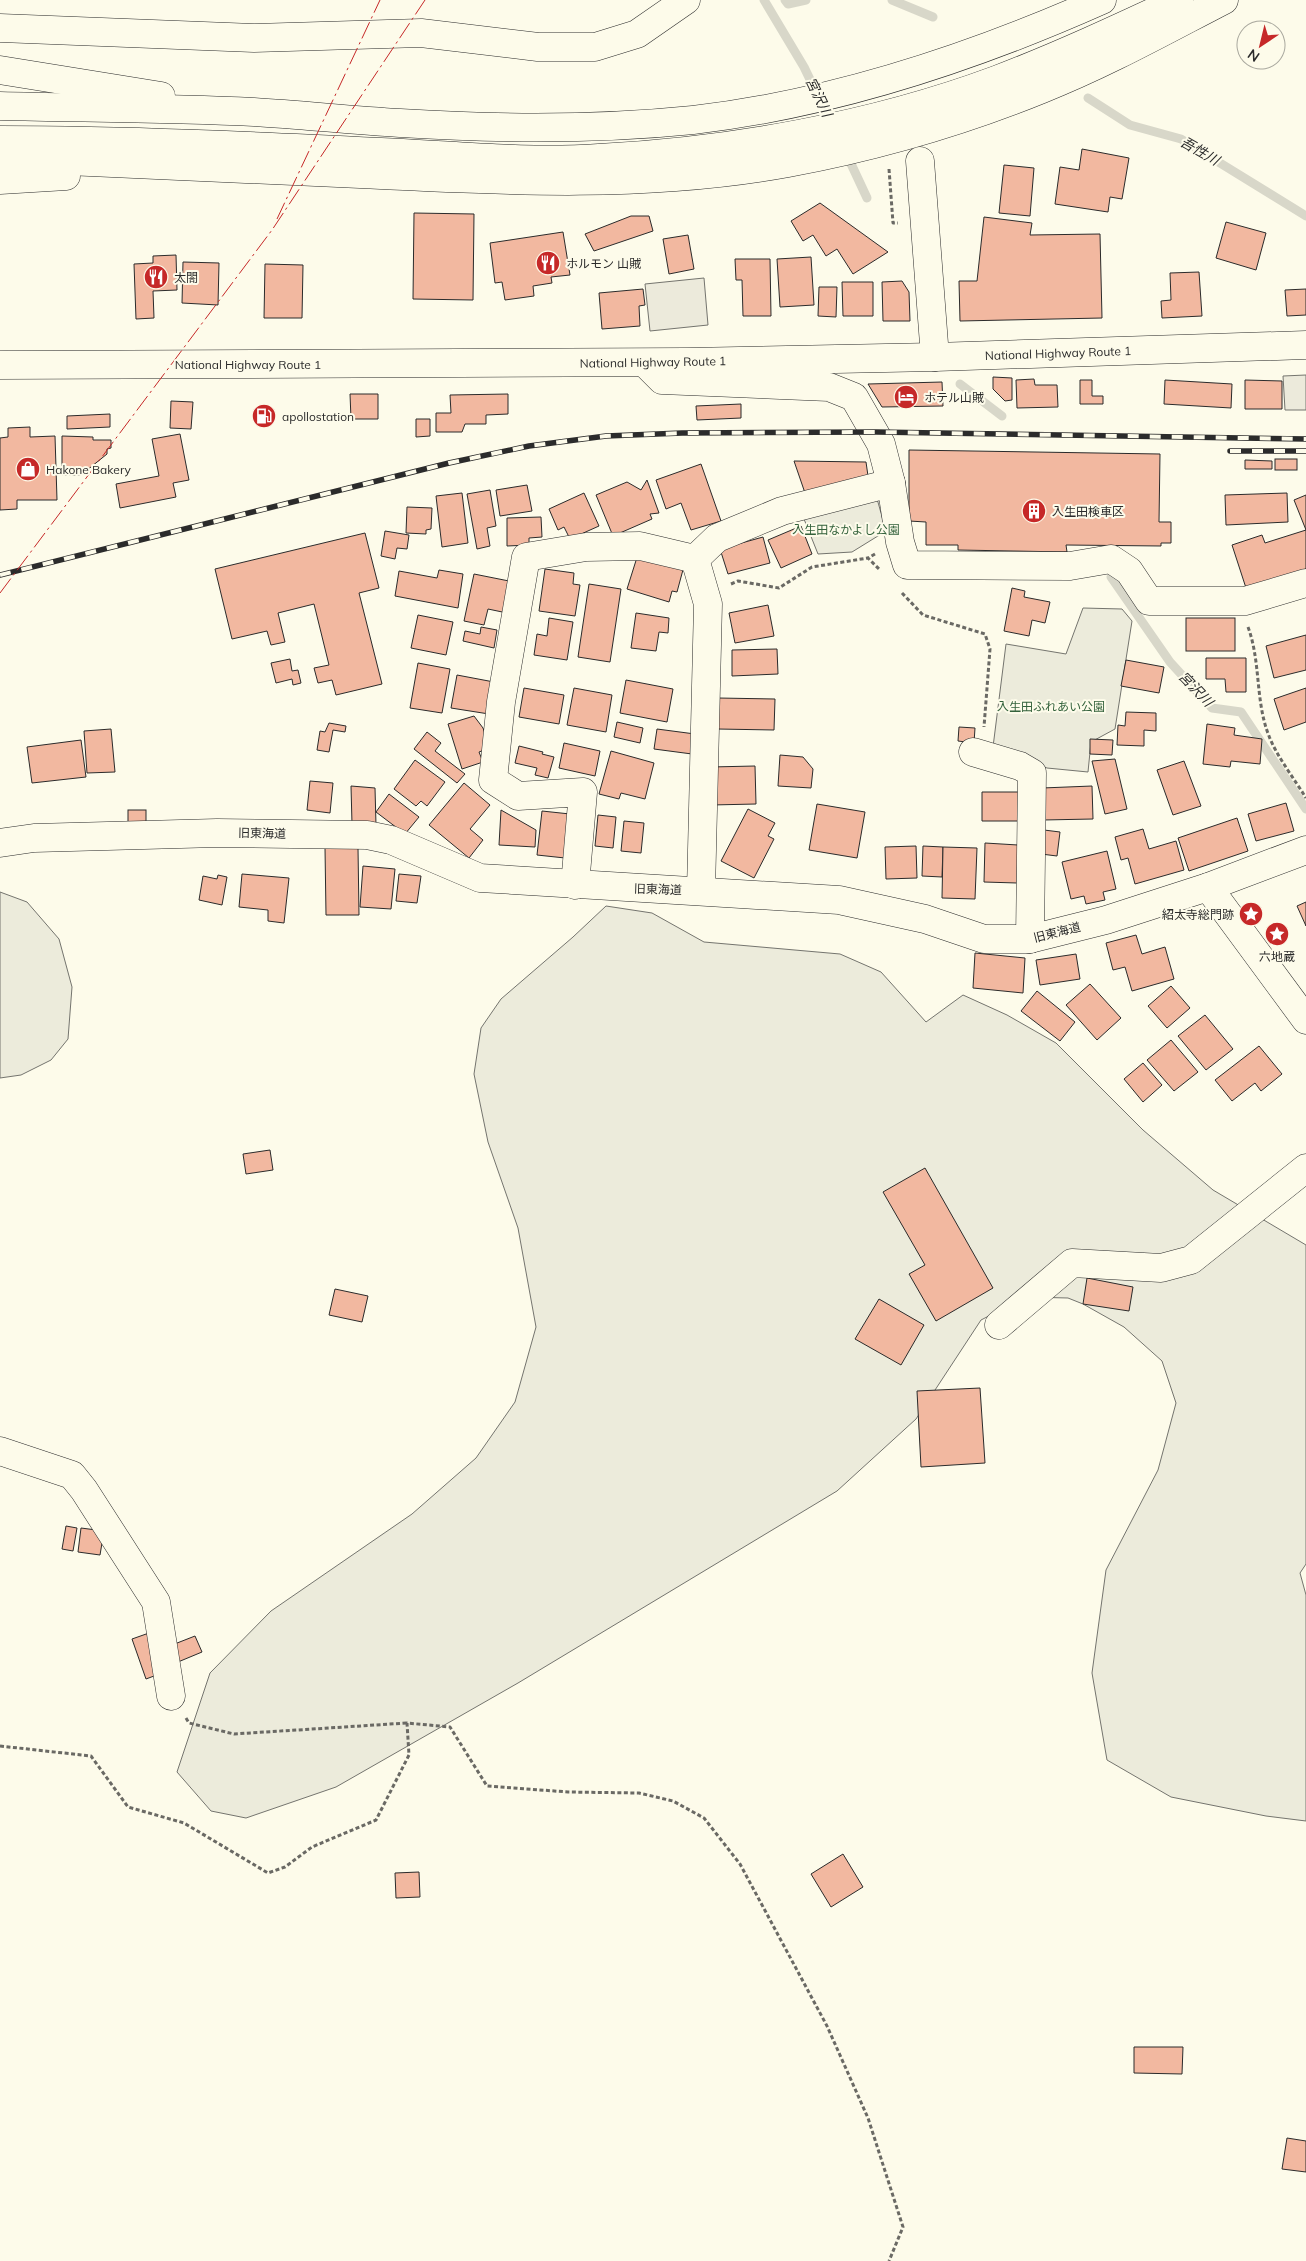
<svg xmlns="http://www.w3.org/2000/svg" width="1306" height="2261" font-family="Mulish,'Noto Sans JP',sans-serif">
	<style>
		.green { fill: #ecebdb; stroke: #74746e }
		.parking { fill: #eceadb; stroke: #74746e }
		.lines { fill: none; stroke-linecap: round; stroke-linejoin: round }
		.stream { stroke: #d8d7c9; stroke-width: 9 }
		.building { fill: #f2b8a0; stroke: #2b2b2b }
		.minor-casing { stroke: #2b2b2b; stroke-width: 29 }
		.highway-casing { stroke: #2b2b2b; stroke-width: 29 }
		.path { stroke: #6a6964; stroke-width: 3; stroke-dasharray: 4 2.5; stroke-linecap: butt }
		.minor { stroke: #fdfbea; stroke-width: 28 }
		.highway { stroke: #fdfbea; stroke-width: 28 }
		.rail-casing { stroke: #2b2b2b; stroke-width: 5.5 }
		.rail { stroke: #fdfbea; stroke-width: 4; stroke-dasharray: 11; stroke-linecap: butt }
		.power { stroke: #c62828; stroke-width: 1; stroke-dasharray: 18 4 2.5 4; stroke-linecap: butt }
		.labels { text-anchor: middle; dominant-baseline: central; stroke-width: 4; stroke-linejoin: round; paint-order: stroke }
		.poi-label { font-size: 12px; fill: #2b2b2b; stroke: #fdfbea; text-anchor: start }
		.street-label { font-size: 12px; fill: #2b2b2b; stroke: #fdfbea }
		.park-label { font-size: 12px; fill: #34623c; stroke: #fdfbea }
		.water-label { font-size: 14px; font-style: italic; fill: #2b2b2b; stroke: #fdfbea }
	</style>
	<rect width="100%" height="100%" fill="#fdfbea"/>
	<g class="green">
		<path d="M876,495L886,531L852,552L818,554L804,519Z"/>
		<path d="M1083,608L1122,609L1132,621L1115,729L1091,742L1088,772L1047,768L993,747L1006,644L1066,654Z"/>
		<path d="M0,892L27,902L59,939L72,987L68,1039L51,1060L21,1075L0,1078Z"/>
		<path d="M606,906L652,913L704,942L840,954L881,972L926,1022L963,995L1007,1015L1056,1043L1143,1130L1213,1190L1306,1245V1564L1300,1573L1306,1595V1821L1266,1816L1171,1797L1107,1760L1092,1673L1106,1570L1158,1470L1176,1403L1162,1361L1124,1327L1083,1304L1068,1298L1026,1297L981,1320L916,1419L837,1491L518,1683L336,1787L246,1818L211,1811L177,1772L210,1673L271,1611L412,1514L476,1458L515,1402L536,1327L518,1228L488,1142L474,1074L481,1028L501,999L573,937Z"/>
	</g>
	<g class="parking">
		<path d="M704,278L708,325L650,331L645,284Z"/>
		<path d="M1306,375V410H1285L1283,376Z"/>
	</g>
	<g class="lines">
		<g class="stream">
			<path d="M764,0L804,67L831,123"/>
			<path d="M785,0L788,4L806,0"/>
			<path d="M892,0L933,17"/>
			<path d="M1088,98L1130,125L1181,139L1306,216"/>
			<path d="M846,153L867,198"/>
			<path d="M960,384L1002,416"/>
			<path d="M1111,577L1170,662L1212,708L1241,712L1306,809"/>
		</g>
	</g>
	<g class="building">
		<path d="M1082,149L1129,158L1122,199L1110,197L1108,212L1055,204L1060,167L1079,170Z"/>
		<path d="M1004,165L1034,168L1030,216L999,213Z"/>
		<path d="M820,203L888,252L853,274L837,249L826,256L813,235L803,241L791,221Z"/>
		<path d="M414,213L474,214L473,300L413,299Z"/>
		<path d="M631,216H649L653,231L594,251L585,234Z"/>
		<path d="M984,217L1032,223L1030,235L1100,234L1102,318L960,321L959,281H977Z"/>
		<path d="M1226,222L1266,233L1256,270L1216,258Z"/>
		<path d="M563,232L570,275L551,277L552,283L533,286L534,296L505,300L502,282L495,283L490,243Z"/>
		<path d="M688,235L694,269L669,274L663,239Z"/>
		<path d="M176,255L177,290L153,291L154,318L136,319L134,264L153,263V256Z"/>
		<path d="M811,257L814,305L780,307L777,259Z"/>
		<path d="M735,259H770L771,316H743L742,280H736Z"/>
		<path d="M183,262L219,263L218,305L182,303Z"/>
		<path d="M265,264L303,265L302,318H264Z"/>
		<path d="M1199,272L1202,316L1162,318L1161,301L1171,300L1170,273Z"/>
		<path d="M902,281L909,292L910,321H883L882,282Z"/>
		<path d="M842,282H873V316H843Z"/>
		<path d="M819,287H837L836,317L818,316Z"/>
		<path d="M643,289L645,305L639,306L640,326L602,329L599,293Z"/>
		<path d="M1306,289V315L1287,316L1285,290Z"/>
		<path d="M993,377L1012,378V400L1005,401L993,389Z"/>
		<path d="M1034,379L1035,385H1057L1058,407L1017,408L1016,380Z"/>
		<path d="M1080,380H1092V396H1103V404H1080Z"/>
		<path d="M1165,380L1232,384L1231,408L1164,404Z"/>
		<path d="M1245,380L1282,381V409H1245Z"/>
		<path d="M942,382L943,406L882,407L868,384Z"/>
		<path d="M350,394H378V419H351Z"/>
		<path d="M508,394V414L486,415V424H465L462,432H436V413H451L450,395Z"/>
		<path d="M171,401L193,402L191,429L170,428Z"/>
		<path d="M741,404V418L697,420L696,406Z"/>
		<path d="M110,414V427L67,429V416Z"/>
		<path d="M416,419H430V436L416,437Z"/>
		<path d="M30,427V437L55,436L57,500H17V509L0,510V438L8,437V428Z"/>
		<path d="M180,434L189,480L173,483L176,497L120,508L116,484L159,476L152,439Z"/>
		<path d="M62,436L93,437V440H111V448L107,449V454L81,475H62Z"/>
		<path d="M909,450L1160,454L1159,522H1171V543H1161V546L1066,545L1067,552L958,550V545H926V522L909,521Z"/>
		<rect x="1275" y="459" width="22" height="11"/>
		<path d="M1245,460L1272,461V469H1245Z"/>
		<path d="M794,461L866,462L868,476L805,493Z"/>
		<path d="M701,464L721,521L691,530L681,503L666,509L656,480Z"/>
		<path d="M647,480L659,513L650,514L652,519L613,536L596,495L627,482L641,490Z"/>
		<path d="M527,485L532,511L500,516L496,490Z"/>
		<path d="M490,490L496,526L487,528L490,546L477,549L467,494Z"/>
		<path d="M462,493L468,543L442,547L436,496Z"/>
		<path d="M584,493L599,526L570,539L564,527L558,530L549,509Z"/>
		<path d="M1287,493L1288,522L1226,525L1225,495Z"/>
		<path d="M1306,495V569L1246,588L1232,545L1262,535L1265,543L1306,530L1294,500Z"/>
		<path d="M407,507L432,508L431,529L426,530V534L406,533Z"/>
		<path d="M541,517L542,537L529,538V545L507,546V518Z"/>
		<path d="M801,526L812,554L781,568L768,540Z"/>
		<path d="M385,531L409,535L407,549L397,548L395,559L381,556Z"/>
		<path d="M365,533L379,588L359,593L382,684L336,695L332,680L318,683L314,668L329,665L314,604L278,613L285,642L271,645L267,631L232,639L215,569Z"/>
		<path d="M763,537L770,563L728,574L720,549Z"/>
		<path d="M639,551L684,566L677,592L672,591L669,602L627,589Z"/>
		<path d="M545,569L574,573L573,584L580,585L575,616L539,611Z"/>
		<path d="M439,570L463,574L458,608L395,596L399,571L437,578Z"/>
		<path d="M474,574L514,582L507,613L488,609L484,625L464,621Z"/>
		<path d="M589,584L621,589L610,662L578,657Z"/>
		<path d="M1012,588L1025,591L1024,597L1050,602L1045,623L1032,620L1029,636L1004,631Z"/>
		<path d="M768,605L774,636L735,643L729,613Z"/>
		<path d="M636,613L669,618L668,633L659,632L656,651L631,648Z"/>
		<path d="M418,615L453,622L446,655L411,648Z"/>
		<path d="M549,618L573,622L567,660L534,655L537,634L547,636Z"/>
		<rect x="1186" y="618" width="49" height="33"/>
		<path d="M481,627L497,630L494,648L463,641L465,631L480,634Z"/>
		<path d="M1306,635V670L1274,678L1266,646Z"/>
		<path d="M777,649L778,674L732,676V650Z"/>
		<path d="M1206,658H1246V692H1226L1225,679H1206Z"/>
		<path d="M290,659L292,671L298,670L301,683L293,685L292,679L276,683L271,663Z"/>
		<path d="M1126,660L1164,667L1159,693L1121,686Z"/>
		<path d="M418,663L450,669L442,713L410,708Z"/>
		<path d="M457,675L494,682L489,714L451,708Z"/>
		<path d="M626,680L673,689L667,722L620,713Z"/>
		<path d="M524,688L564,695L559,724L519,717Z"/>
		<path d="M574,688L612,695L606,732L567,725Z"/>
		<path d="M1306,688V722L1284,730L1274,699Z"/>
		<path d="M718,698L775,699L774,730L717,729Z"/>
		<path d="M1126,712L1156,713V731L1144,730V746L1117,745L1118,725L1125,726Z"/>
		<path d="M474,716L483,728L490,748L479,752L483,762L462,769L448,724Z"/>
		<path d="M617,722L643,728L640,743L614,737Z"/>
		<path d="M329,723L346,726L345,732L333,730L329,752L317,750L320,731L325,732Z"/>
		<path d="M1207,724L1235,728L1234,735L1262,739L1260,764L1231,761L1230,767L1203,764Z"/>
		<path d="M959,727L975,728L974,743L958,741Z"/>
		<path d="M111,729L115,772L87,773L84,731Z"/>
		<path d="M657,729L695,734L692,754L654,749Z"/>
		<path d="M427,732L441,743L435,751L465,774L457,783L414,749Z"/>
		<path d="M1090,739L1113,740L1112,755L1090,754Z"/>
		<path d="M81,740L86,777L32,783L27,747Z"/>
		<path d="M564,743L600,751L595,776L559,768Z"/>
		<path d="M519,746L543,752L542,754L554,757L548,778L535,775L537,768L515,763Z"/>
		<path d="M611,751L654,763L645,799L621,793L619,799L599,794Z"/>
		<path d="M780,755L803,757L813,769L811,788L778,786Z"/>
		<path d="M1115,759L1127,809L1105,814L1092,761Z"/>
		<path d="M415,760L445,782L427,806L421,801L416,806L394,789Z"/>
		<path d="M1184,761L1201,806L1173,815L1157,770Z"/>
		<path d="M755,766L756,804L711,805L710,767Z"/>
		<path d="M310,781L333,783L330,813L307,810Z"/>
		<path d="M464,783L490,805L470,829L483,840L469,858L429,825Z"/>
		<path d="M351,786L375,788L376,825L352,824Z"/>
		<path d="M1092,786L1093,819L1043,820L1042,788Z"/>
		<path d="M982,792H1020L1021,821H982Z"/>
		<path d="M389,794L419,817L405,834L376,812Z"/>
		<path d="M1286,803L1294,831L1256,841L1248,814Z"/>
		<path d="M817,804L865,812L857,858L809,850Z"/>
		<path d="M748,809L775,823L768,836L774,839L754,878L721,861Z"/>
		<rect x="128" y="810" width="18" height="13"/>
		<path d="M501,810L536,830L535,847L499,845Z"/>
		<path d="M542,811L570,814L565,858L537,855Z"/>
		<path d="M598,815L616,817L613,848L595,846Z"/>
		<path d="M1237,818L1248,851L1189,871L1178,838Z"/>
		<path d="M624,821L644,823L641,853L621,851Z"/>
		<path d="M1143,829L1149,849L1176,841L1184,870L1135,884L1128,858L1121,860L1115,837Z"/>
		<path d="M1044,830L1060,832L1057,856L1041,854Z"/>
		<path d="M985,843L1018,845L1017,883L984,882Z"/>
		<path d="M916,846L917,878L886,879L885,847Z"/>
		<path d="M923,846L943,847L942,877L922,876Z"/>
		<path d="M943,847L977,848L975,899L942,898Z"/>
		<path d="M325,848H358L359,915H326Z"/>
		<path d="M1107,851L1116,889L1103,892L1105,900L1086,904L1084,896L1071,899L1062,862Z"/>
		<path d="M363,866L395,869L391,909L360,907Z"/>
		<path d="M242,874L289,878L284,923L268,921V910L239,907Z"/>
		<path d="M399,874L421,876L417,903L396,901Z"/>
		<path d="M218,875L227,877L222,905L199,900L203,876L217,879Z"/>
		<path d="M1306,902V926L1297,906Z"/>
		<path d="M1136,935L1142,954L1165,947L1174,979L1132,991L1125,967L1113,970L1106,943Z"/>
		<path d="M975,953L1025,958L1023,993L973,988Z"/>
		<path d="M1076,954L1080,979L1040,985L1036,960Z"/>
		<path d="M1090,984L1121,1018L1097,1040L1066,1005Z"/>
		<path d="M1171,986L1190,1008L1167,1028L1148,1006Z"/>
		<path d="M1037,991L1075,1022L1060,1041L1021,1011Z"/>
		<path d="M1205,1015L1233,1049L1206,1070L1178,1036Z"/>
		<path d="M1171,1040L1198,1072L1174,1091L1147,1060Z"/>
		<path d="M1259,1046L1282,1074L1261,1091L1255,1083L1232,1101L1215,1080Z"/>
		<path d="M1143,1063L1162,1085L1143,1102L1124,1079Z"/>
		<path d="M270,1150L273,1170L246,1174L243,1154Z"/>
		<path d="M925,1168L993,1288L936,1321L909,1274L925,1265L883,1192Z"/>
		<path d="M1087,1278L1133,1287L1129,1311L1083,1304Z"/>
		<path d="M335,1289L368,1296L362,1322L329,1315Z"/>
		<path d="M879,1299L924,1325L901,1365L855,1339Z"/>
		<path d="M980,1388L985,1463L921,1467L917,1391Z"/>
		<path d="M66,1526L77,1528L73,1551L62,1549Z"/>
		<path d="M81,1528L104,1531L100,1555L78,1552Z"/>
		<path d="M149,1633L162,1673L146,1679L132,1639Z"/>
		<path d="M195,1636L202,1652L178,1662L172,1645Z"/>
		<path d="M843,1854L863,1887L831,1907L811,1874Z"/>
		<path d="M419,1872L420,1897L396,1898L395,1873Z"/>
		<path d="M1134,2047H1183L1182,2074L1134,2073Z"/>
		<path d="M1287,2138L1306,2141V2172L1282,2169Z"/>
	</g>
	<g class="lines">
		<g class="minor-casing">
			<g id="minor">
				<path d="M0,28L254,38L421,33L538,47H595L637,34L686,0"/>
				<path d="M920,161L935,357"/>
				<path d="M645,363L662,380L829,387L854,397L881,444L891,483L900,542L907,565L1070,566L1111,559L1129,571L1149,601H1245L1306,583"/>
				<path d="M973,752L1020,766L1032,773L1030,939"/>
				<path d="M0,843L34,838L217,833L367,835L391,840L480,878L839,900L925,919L984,939H1030L1106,920L1208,887L1306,850"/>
				<path d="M575,885L583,792L518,796L493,780L501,702L526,557L586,547L640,546L695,559"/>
				<path d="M1208,887L1306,1020"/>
				<path d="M701,891L708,604L695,559L717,538L782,511L891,483"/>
				<path d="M999,1325L1072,1263L1161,1268L1191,1260L1306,1168"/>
				<path d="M0,1451L72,1475L84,1490L156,1602L171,1696"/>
			</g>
		</g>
		<g class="highway-casing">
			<g id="highway">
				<path d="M0,70L161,96"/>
				<path d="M0,106C84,108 169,108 254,112C302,115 351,120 400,123C497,129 595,130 693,120C832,104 974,57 1102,0"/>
				<path d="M0,140C127,140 254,146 381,152C454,155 526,163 599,158C731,151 872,126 996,80C1059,56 1119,28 1179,0"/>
				<path d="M0,158C120,163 240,168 360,174C502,181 646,189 788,163C874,147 961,122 1042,89C1105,64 1164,31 1224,0"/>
				<path d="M0,180L66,176"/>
				<path d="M0,365L688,362L935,357L1306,345"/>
			</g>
		</g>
		<g class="path">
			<path d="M889,169L893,223H898"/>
			<path d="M875,554L868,558L879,569"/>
			<path d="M731,584L738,581L779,588L812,567L868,558"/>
			<path d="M902,593L923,615L985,634L990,649L984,727"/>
			<path d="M1248,627C1261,662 1255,701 1269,736C1276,755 1295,780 1306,798"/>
			<path d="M186,1718L189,1723L234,1734L407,1723"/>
			<path d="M0,1746L91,1756L128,1807L184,1823L268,1873L285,1867L312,1847L376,1820L409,1755L407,1723L450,1727L487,1786L568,1792L639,1793L673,1801L704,1818L740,1864L827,2026L868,2118L903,2227L889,2261"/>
		</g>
		<use href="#minor" class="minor"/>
		<use href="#highway" class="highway"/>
		<g class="rail-casing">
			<g id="rail">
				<path d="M1230,451H1306"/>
				<path d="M0,575L449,463L529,446L606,436L682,433L876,432L1306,439"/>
			</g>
		</g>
		<use href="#rail" class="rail"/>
		<g class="power">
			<path d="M277,219L380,0"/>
			<path d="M0,593L272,230L425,0"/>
		</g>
	</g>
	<defs>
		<g id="restaurant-disc" transform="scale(1.25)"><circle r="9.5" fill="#c62828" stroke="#fdfbea"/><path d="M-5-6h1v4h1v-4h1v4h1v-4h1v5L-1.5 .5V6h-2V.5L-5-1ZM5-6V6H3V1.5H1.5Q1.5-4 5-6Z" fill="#fff"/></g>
		<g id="hotel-disc" transform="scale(1.25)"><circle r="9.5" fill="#c62828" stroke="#fdfbea"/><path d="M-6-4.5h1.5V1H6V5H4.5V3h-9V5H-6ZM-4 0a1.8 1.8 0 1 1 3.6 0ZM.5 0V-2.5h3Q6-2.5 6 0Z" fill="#fff"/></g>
		<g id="fuel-disc" transform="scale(1.25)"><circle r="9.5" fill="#c62828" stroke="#fdfbea"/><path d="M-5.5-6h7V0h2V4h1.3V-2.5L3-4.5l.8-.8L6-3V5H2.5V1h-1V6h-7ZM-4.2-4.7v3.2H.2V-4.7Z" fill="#fff"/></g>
		<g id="shop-disc" transform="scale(1.25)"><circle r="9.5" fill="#c62828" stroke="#fdfbea"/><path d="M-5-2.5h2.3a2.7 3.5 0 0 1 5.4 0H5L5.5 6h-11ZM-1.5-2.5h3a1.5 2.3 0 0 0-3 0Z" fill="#fff"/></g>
		<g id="building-disc" transform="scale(1.25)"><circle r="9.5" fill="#c62828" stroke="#fdfbea"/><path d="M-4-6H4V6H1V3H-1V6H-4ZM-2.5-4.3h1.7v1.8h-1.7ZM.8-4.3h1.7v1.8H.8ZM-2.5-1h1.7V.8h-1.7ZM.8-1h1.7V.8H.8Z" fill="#fff"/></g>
		<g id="sight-disc" transform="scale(1.25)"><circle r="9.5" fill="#c62828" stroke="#fdfbea"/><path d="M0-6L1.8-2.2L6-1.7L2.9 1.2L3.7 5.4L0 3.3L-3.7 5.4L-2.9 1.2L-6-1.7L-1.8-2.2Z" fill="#fff"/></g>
	</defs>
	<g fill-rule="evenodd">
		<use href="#restaurant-disc" x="548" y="263"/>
		<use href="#restaurant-disc" x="156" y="277"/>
		<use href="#hotel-disc" x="906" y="397"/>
		<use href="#fuel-disc" x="264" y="416"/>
		<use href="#shop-disc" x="28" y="469"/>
		<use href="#building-disc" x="1034" y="511"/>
		<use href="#sight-disc" x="1251" y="914"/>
		<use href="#sight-disc" x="1277" y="934"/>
	</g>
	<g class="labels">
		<g class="poi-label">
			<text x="566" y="263">ホルモン 山賊</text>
			<text x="174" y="277">太閤</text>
			<text x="924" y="397">ホテル山賊</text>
			<text x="282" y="416">apollostation</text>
			<text x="46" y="469">Hakone Bakery</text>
			<text x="1052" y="511">入生田検車区</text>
			<text x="1234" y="914" text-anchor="end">紹太寺総門跡</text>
			<text x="1277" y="956" text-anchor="middle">六地蔵</text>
		</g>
		<g class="street-label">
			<text transform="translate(1058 353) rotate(-2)">National Highway Route 1</text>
			<text transform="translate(653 362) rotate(-1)">National Highway Route 1</text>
			<text x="248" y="364">National Highway Route 1</text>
			<text transform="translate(262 833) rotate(1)">旧東海道</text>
			<text transform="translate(658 889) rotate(2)">旧東海道</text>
			<text transform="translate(1057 932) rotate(-14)">旧東海道</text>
		</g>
		<g class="park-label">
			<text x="846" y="529">入生田なかよし公園</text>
			<text x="1051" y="706">入生田ふれあい公園</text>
		</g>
		<g class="water-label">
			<text transform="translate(819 97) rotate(64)">宮沢川</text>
			<text transform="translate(1200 151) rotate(30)">吾性川</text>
			<text transform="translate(1196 689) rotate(46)">宮沢川</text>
		</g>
	</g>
	<g transform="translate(1261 45) rotate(215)"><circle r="24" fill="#fdfbea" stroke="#a9a89e"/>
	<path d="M0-4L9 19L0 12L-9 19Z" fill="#c62828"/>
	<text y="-8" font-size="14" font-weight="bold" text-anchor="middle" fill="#2b2b2b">N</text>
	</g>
</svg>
